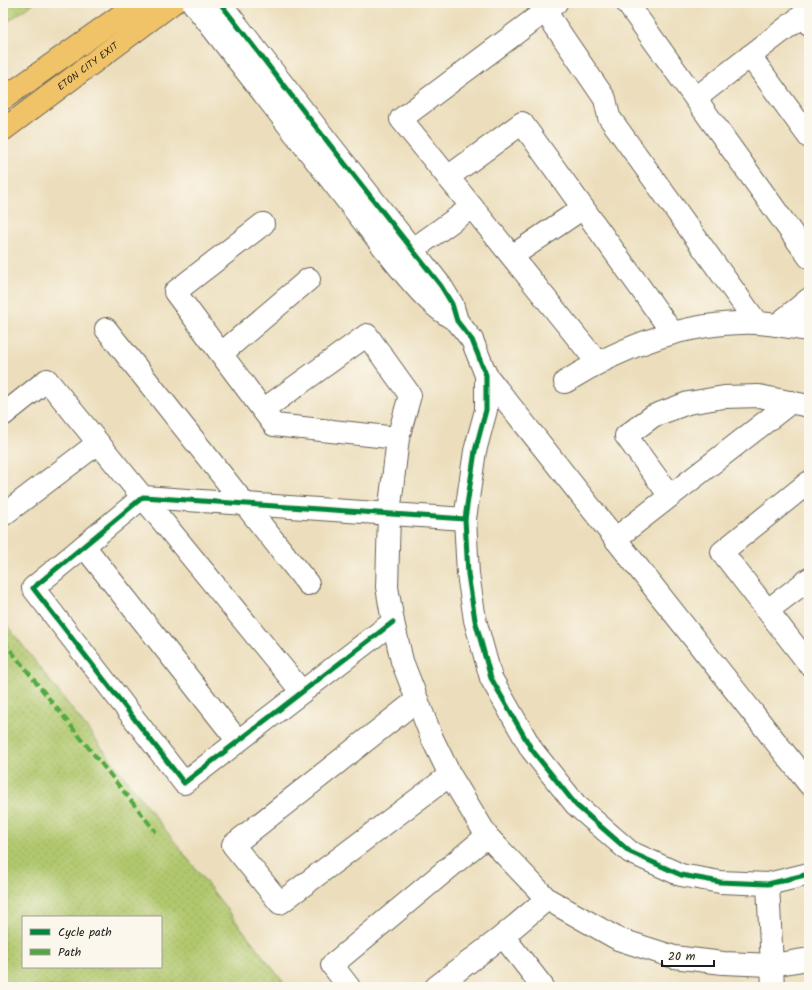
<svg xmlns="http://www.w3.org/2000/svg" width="812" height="990" font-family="Kalam,sans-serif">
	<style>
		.grass { fill: url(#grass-dots); stroke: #667244; fill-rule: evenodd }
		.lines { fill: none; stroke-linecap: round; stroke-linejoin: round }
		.minor-casing { stroke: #656054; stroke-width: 24 }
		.major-casing { stroke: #656054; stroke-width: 24 }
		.minor { stroke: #fff; stroke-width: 22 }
		.major { stroke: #f1c369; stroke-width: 22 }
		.quiet { stroke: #52a943; stroke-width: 4; stroke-dasharray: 8 4; stroke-linecap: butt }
		.cycleway-casing { stroke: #fbf7ec; stroke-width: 8 }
		.cycleway { stroke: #00873e; stroke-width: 5 }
		.labels { text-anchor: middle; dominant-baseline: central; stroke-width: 4; stroke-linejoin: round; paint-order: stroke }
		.street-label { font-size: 10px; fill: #1c1c1c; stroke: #fbf7ec }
	</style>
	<defs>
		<pattern id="grass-dots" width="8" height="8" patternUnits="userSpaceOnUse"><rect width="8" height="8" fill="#b0c86d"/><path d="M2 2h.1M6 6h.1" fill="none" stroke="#97ab5e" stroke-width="1.8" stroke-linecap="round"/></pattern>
	</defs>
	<rect width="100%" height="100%" fill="#fbf7ec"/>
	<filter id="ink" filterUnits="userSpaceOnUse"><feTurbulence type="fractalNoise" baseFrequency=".025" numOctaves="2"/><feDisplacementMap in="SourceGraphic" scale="8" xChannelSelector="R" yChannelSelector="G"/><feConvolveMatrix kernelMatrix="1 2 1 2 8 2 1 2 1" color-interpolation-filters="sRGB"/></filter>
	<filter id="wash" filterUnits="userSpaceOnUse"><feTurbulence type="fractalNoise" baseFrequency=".012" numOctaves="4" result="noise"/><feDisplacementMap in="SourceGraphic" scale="16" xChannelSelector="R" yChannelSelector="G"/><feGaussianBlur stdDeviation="0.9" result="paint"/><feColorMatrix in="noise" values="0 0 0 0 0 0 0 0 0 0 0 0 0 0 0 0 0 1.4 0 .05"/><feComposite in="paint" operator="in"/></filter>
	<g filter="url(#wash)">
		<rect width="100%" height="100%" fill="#ecdebc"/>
		<g class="grass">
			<path d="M3,3H34L3,25Z"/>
			<path d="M3,620L287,987H3ZM23,917H161V967H23Z"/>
		</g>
	</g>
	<g filter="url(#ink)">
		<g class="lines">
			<g class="minor-casing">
				<g id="minor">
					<path d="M193,3L395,262C414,285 431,307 457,321"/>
					<path d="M220,3L305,113L441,286L452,304L457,321L472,340L486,375V410L475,451L465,519L468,574L475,620L491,678L532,750L576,805L630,852L681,875L720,882L768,884L809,874"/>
					<path d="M556,3L401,119L597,362"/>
					<path d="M627,3L809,257"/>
					<path d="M545,11L605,99L609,117L757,323"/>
					<path d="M750,56L809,137"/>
					<path d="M696,98L803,15L809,24"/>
					<path d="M448,177L522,123L672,332"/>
					<path d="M263,224L175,292L274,425L398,438"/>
					<path d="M512,256L583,208"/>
					<path d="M401,258L472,207"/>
					<path d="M777,325L809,299"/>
					<path d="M106,329L308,584"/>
					<path d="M222,353L309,279"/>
					<path d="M486,375L809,784"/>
					<path d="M565,382C623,346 688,320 758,323C775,324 792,328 809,330"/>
					<path d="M263,410L367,335L410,395L398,438L389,514L387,587L393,622L402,661L432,738L450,775L487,836L547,899L618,939L674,957L723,963L772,965L809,959"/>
					<path d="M3,415L47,380L302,692"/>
					<path d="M809,482L722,552L809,664"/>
					<path d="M670,496L626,436L653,416L688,403L724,397L759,396L809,406"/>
					<path d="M3,515L98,443"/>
					<path d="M615,539L791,402"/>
					<path d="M84,546L238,741"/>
					<path d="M768,610L809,579"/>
					<path d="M393,622L184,783L33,588L143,497L465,519"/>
					<path d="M417,700L233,845L280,903L450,775"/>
					<path d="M768,884L773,987"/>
					<path d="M503,936L543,987"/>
					<path d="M349,987L332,965L487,836"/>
					<path d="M436,987L503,936L547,899"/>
				</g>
			</g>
			<g class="major-casing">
				<g id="major">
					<path d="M3,99L138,3"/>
					<path id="s1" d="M3,130L173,3"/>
				</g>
			</g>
			<use href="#minor" class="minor"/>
			<use href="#major" class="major"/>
			<path class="quiet" d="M3,641L156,832"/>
			<g class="cycleway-casing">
				<g id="cycleway">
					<path d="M220,3L305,113L441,286L452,304L457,321L472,340L486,375V410L475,451L465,519L468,574L475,620L491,678L532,750L576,805L630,852L681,875L720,882L768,884L809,874"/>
					<path d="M393,622L184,783L33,588L143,497L465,519"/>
				</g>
			</g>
			<use href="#cycleway" class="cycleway"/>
		</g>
	</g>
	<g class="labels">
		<g class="street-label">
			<text stroke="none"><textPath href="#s1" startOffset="106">ETON CITY EXIT</textPath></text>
		</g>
	</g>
	<rect width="812" height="990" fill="none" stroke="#fbf7ec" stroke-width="16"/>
	<rect x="22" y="916" width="140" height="52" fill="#fbf7ec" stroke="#a29f99"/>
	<rect x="30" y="929" width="20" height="6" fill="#00873e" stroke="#a29f99"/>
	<text x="58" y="936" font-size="12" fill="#1c1c1c">Cycle path</text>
	<rect x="30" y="949" width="20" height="6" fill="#52a943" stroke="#a29f99"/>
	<text x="58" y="956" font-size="12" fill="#1c1c1c">Path</text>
	<path d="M662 960v6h52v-6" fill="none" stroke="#1c1c1c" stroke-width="2"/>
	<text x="668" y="960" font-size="12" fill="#1c1c1c" stroke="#fbf7ec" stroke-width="3" paint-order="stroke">20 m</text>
</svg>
